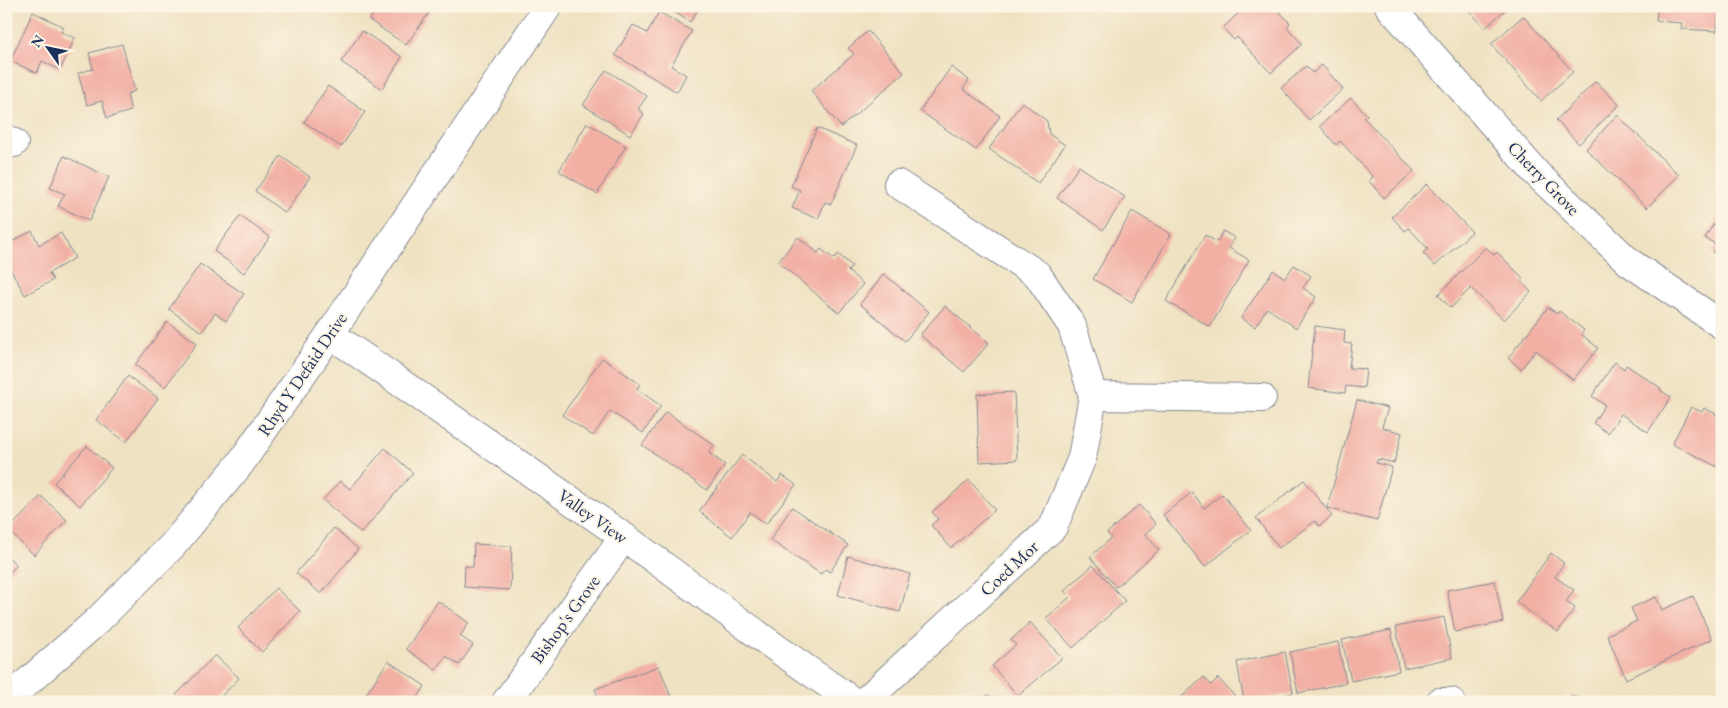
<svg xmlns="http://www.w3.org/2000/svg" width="1728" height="708" font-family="'EB Garamond',serif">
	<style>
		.building { fill: #f2b0a5 }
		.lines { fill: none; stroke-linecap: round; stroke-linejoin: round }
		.minor-casing { stroke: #858890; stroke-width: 30 }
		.minor { stroke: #fff; stroke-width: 28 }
		.labels { text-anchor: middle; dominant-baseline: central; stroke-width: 4; stroke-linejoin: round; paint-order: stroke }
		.street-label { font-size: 18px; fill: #1b2f5e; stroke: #fcf5e5 }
	</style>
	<rect width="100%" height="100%" fill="#fcf5e5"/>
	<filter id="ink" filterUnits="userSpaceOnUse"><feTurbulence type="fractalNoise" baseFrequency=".02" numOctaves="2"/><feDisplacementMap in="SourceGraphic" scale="10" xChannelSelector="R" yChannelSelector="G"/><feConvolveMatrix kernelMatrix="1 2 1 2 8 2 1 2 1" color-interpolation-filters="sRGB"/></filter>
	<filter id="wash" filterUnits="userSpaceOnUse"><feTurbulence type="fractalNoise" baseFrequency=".0096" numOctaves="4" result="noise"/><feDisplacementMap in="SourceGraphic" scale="20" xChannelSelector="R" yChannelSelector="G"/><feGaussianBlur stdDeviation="1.12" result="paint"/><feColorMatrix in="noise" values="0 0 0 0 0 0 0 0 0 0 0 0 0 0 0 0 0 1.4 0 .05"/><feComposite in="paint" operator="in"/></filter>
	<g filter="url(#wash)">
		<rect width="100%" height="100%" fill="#efe2c2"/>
		<g id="blocks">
			<g class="building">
				<path d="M378,6H425L431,10L406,45L369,20Z"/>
				<path d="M665,6H700L690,22Z"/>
				<path d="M1246,6H1274L1290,23L1287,27L1302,44L1271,73L1237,37L1234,40L1223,28Z"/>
				<path d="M1465,6H1509L1485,28Z"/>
				<path d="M1658,6H1719L1717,31L1681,29L1682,23L1656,21Z"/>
				<path d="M33,12L64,27L61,32L75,38L60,70L42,61L37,73L10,61Z"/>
				<path d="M659,12L692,31L671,66L686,75L677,92L615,55L633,25L647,33Z"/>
				<path d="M1523,16L1573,72L1541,101L1491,44Z"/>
				<path d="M362,31L402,57L382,89L341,62Z"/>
				<path d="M868,31L904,73L841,127L811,91L854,54L848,48Z"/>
				<path d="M122,44L135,91L127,94L131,111L107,118L102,101L87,105L78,73L93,69L89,53Z"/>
				<path d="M1322,65L1343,89L1309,120L1281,88L1306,66L1313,73Z"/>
				<path d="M951,67L969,80L963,89L1000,116L976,150L920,111Z"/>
				<path d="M606,70L647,96L638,109L644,114L630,135L583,105Z"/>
				<path d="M1596,81L1619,105L1579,144L1556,120Z"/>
				<path d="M328,86L365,112L341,147L304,122Z"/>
				<path d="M1351,98L1367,115L1364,118L1414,171L1384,198L1369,181L1373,177L1340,141L1336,145L1320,126Z"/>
				<path d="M1022,102L1047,121L1049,134L1065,145L1038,183L989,149Z"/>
				<path d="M1617,115L1679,175L1647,208L1586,149Z"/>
				<path d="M587,123L626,146L597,194L559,171Z"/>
				<path d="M817,128L857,145L831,204L825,202L818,219L792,208L800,190L791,186Z"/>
				<path d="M64,156L109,177L89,221L58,206L65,194L50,188Z"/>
				<path d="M281,156L310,177L285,213L255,191Z"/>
				<path d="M1079,166L1125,197L1103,230L1057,198Z"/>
				<path d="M1427,184L1472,232L1435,266L1423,253L1428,249L1409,228L1405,231L1392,217Z"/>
				<path d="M1722,210V257L1712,252L1717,245L1705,238Z"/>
				<path d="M1132,211L1171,234L1132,302L1093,279Z"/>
				<path d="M240,216L270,237L244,273L214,251Z"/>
				<path d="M32,231L39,245L61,233L75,258L49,273L53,280L25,295L6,261V245Z"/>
				<path d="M1223,231L1235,238L1229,248L1249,260L1210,327L1166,301L1205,235L1217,242Z"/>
				<path d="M798,237L818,253L821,249L834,259L838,254L852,266L848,271L863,284L839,313L778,262Z"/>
				<path d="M1486,247L1494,255L1497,252L1523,278L1521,281L1531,292L1504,320L1471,288L1451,308L1438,295Z"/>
				<path d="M200,264L244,294L226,321L215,313L202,332L169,309Z"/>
				<path d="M1294,265L1311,276L1303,288L1316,297L1296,328L1267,308L1255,327L1241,318L1273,270L1285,278Z"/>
				<path d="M884,274L929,312L905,341L860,304Z"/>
				<path d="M945,306L989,343L964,372L920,335Z"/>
				<path d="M1548,307L1557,314L1559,311L1584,330L1581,334L1598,348L1573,380L1536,350L1521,369L1508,358Z"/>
				<path d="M167,322L197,343L165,387L135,365Z"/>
				<path d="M1315,326L1345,330L1344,343L1352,344L1349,368L1366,369L1364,388L1346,386L1345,393L1308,388Z"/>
				<path d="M602,358L640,384L637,389L661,406L643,433L610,411L593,436L562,415Z"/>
				<path d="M1615,362L1624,369L1626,365L1661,388L1660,390L1671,397L1648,432L1621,414L1608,433L1593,423L1605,405L1592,396Z"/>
				<path d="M128,376L158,398L126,442L96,420Z"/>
				<path d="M1014,392L1017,460L979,462L977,394Z"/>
				<path d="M1357,400L1388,408L1382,427L1402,433L1394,463L1378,459L1376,463L1392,467L1377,521L1327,508Z"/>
				<path d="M1691,407L1702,412L1704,408L1722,417V469L1672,444Z"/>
				<path d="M666,412L714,445L709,453L725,465L707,490L642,445Z"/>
				<path d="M87,446L112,468L80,506L54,483Z"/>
				<path d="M385,448L413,473L361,533L323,500L340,481L350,489Z"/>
				<path d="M742,455L777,482L782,475L796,485L766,524L750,512L732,537L699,511Z"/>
				<path d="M969,480L995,510L951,548L931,525L938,519L932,512Z"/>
				<path d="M1304,480L1332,516L1319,526L1315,521L1279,548L1256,518Z"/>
				<path d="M1192,492L1204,508L1222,494L1251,530L1205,567L1163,515Z"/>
				<path d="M41,496L67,520L34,555L8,530Z"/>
				<path d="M1139,505L1156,524L1145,534L1159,550L1116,587L1090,557L1111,538L1107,533Z"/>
				<path d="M792,507L848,545L830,572L825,569L821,574L770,540Z"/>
				<path d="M334,528L358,549L321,594L296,573Z"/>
				<path d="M474,544L512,546L510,590L464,587L465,566L473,567Z"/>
				<path d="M1551,553L1564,563L1555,577L1574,590L1566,602L1575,608L1558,632L1516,602Z"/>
				<path d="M6,555L17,565L6,576Z"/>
				<path d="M848,556L910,574L900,612L838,595Z"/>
				<path d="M1093,565L1125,601L1073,648L1046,618L1070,597L1064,591Z"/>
				<path d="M1495,581L1503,622L1455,632L1447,590Z"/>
				<path d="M276,588L300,611L262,652L238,628Z"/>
				<path d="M1693,596L1712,639L1626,679L1607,635L1637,621L1631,608L1656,597L1662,610Z"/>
				<path d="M438,601L469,623L460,636L473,645L459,665L446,656L436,670L406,649Z"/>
				<path d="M1444,617L1452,658L1404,668L1396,627Z"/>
				<path d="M1030,622L1062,658L1018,696L992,666L1016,645L1011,640Z"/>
				<path d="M1391,630L1399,671L1351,681L1342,640Z"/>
				<path d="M1338,642L1346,683L1298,693L1290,652Z"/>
				<path d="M1285,652L1293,693L1252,702H1244L1237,662Z"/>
				<path d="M215,655L239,678L216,702H183L176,695Z"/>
				<path d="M388,661L425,686L415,702H361Z"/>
				<path d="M659,666L673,702H600L595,689Z"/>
				<path d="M1204,677L1211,685L1218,678L1240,702H1176Z"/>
				<path d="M987,695L1006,701V702H984Z"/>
				<path d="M1570,696L1597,701V702H1569Z"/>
			</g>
		</g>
	</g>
	<g filter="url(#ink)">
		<use href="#blocks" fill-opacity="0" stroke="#858890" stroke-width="1"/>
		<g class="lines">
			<g class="minor-casing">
				<g id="minor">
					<path d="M1389,6L1536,173L1629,262L1722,325"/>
					<path d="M6,139L14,143"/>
					<path d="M330,334L624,537L779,650L854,702"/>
					<path d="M1093,396L1262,398"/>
					<path d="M6,701L97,621L173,545L240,464L330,334L548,6"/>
					<path d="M506,702L624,537"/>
					<path d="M864,702L1053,527L1082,458L1093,396L1072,326L1037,274L898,184"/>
					<path d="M1440,702H1451"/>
				</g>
			</g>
			<use href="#minor" class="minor"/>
		</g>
	</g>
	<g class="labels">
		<g class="street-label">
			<text transform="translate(1544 178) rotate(46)">Cherry Grove</text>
			<text transform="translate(302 374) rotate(-56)">Rhyd Y Defaid Drive</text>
			<text transform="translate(593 516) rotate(35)">Valley View</text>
			<text transform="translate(1009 568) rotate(-43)">Coed Mor</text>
			<text transform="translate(565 619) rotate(-54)">Bishop's Grove</text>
		</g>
	</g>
	<rect width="1728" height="708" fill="none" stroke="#fcf5e5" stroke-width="25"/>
	<g transform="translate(48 48) rotate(303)" stroke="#fcf5e5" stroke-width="4" paint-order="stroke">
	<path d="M0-4L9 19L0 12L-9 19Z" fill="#1b2f5e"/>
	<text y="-8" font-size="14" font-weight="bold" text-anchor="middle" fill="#1b2f5e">N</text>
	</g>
</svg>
